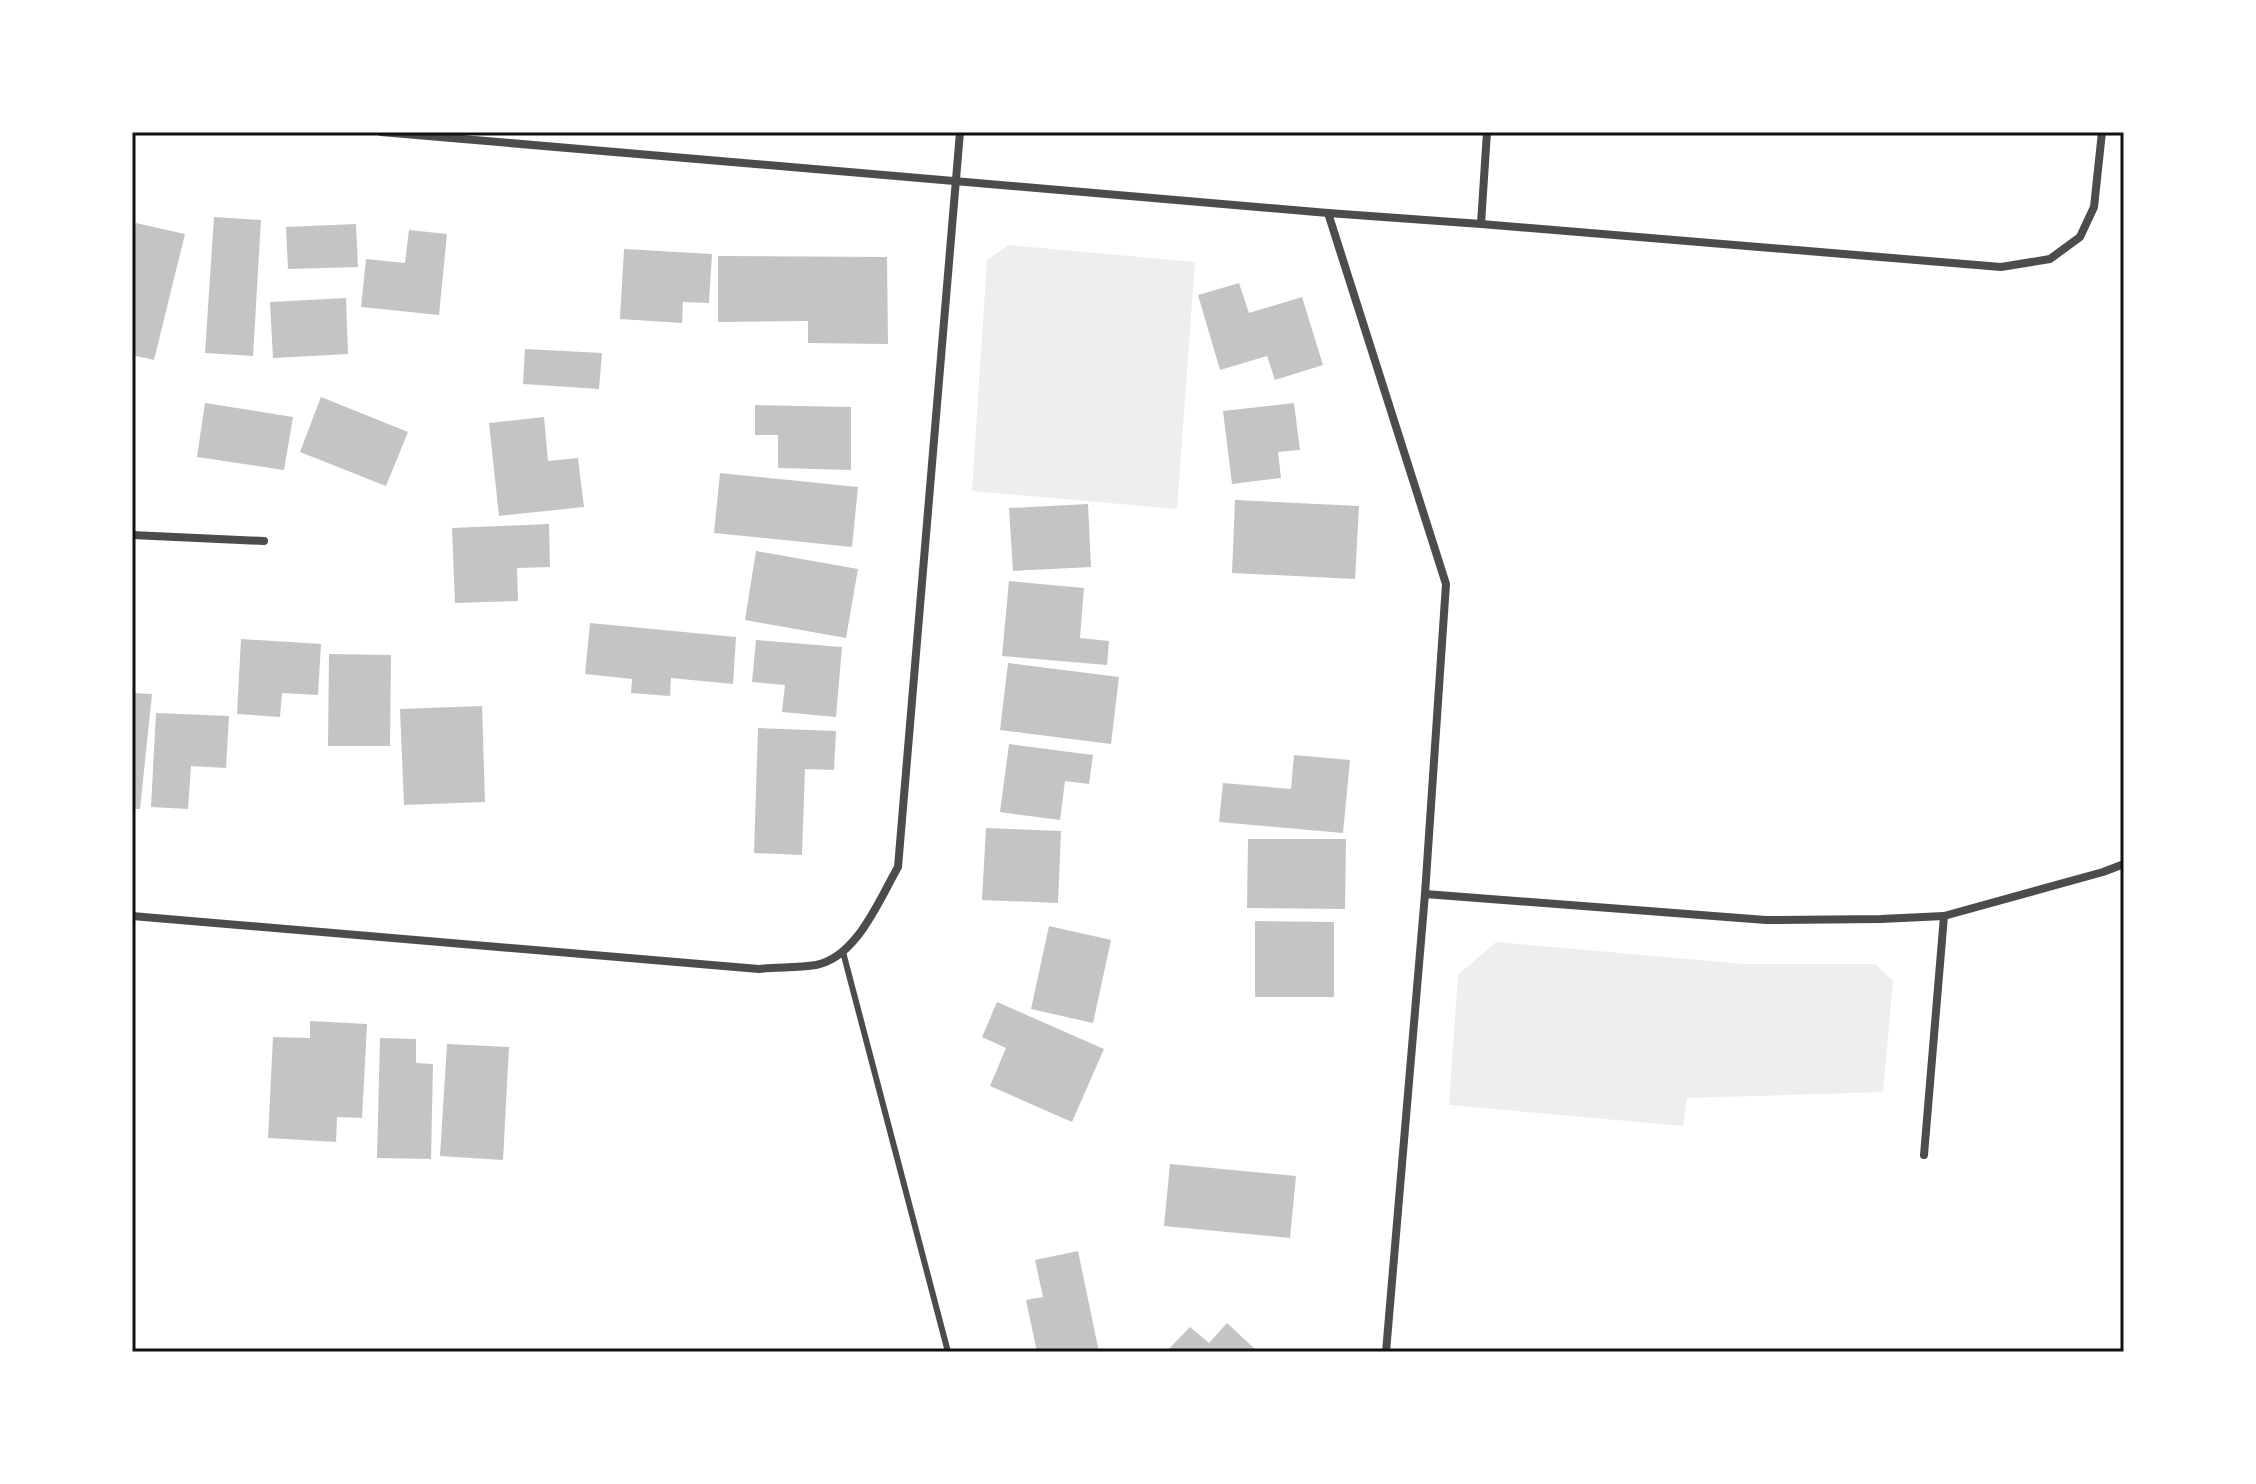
<svg xmlns="http://www.w3.org/2000/svg" width="2256" height="1484" font-family="'Fira Sans Condensed',sans-serif">
	<style>
		.green { fill: #eee }
		.building { fill: #c4c4c4 }
		.lines { fill: none; stroke-linecap: round; stroke-linejoin: round }
		.service { stroke: #4c4c4c; stroke-width: 6 }
		.minor { stroke: #4c4c4c; stroke-width: 8 }
		.neatline { fill: none; stroke: #111; stroke-width: 3 }
	</style>
	<rect width="100%" height="100%" fill="#fff"/>
	<g class="green">
		<path d="M1009,245L1195,262L1177,509L972,491L987,260Z"/>
		<path d="M1496,942L1744,964H1875L1893,981L1883,1092L1687,1098L1683,1126L1449,1105L1458,975Z"/>
	</g>
	<g class="building">
		<path d="M214,217L261,220L253,356L205,353Z"/>
		<path d="M136,223L185,234L154,360L132,355V238Z"/>
		<path d="M356,224L358,267L288,269L286,227Z"/>
		<path d="M409,230L447,234L439,315L361,307L366,259L405,263Z"/>
		<path d="M624,249L712,254L709,303L683,302L682,323L620,319Z"/>
		<path d="M718,256L887,257L888,344L808,343V321L718,322Z"/>
		<path d="M1239,283L1249,313L1302,297L1323,365L1275,380L1267,356L1220,370L1198,295Z"/>
		<path d="M346,298L348,354L273,358L270,302Z"/>
		<path d="M525,349L602,353L599,389L523,384Z"/>
		<path d="M321,397L408,432L386,486L300,452Z"/>
		<path d="M205,403L293,417L284,470L197,457Z"/>
		<path d="M1294,403L1300,450L1278,452L1281,478L1232,484L1223,411Z"/>
		<path d="M755,405L851,407V470L778,468V435H755Z"/>
		<path d="M544,417L548,461L578,458L584,507L499,516L489,423Z"/>
		<path d="M720,473L858,487L852,547L714,533Z"/>
		<path d="M1235,500L1359,506L1355,579L1232,573Z"/>
		<path d="M1088,504L1091,567L1013,571L1009,508Z"/>
		<path d="M549,524L550,567L517,568L518,601L455,603L452,528Z"/>
		<path d="M756,551L858,569L846,638L745,620Z"/>
		<path d="M1009,581L1084,588L1080,638L1109,641L1107,665L1002,656Z"/>
		<path d="M590,623L736,637L733,684L671,678L670,696L631,693L632,679L585,674Z"/>
		<path d="M241,639L321,644L318,695L282,693L280,717L237,714Z"/>
		<path d="M756,640L842,647L836,717L782,712L785,685L752,682Z"/>
		<path d="M329,654L391,655L390,746H328Z"/>
		<path d="M1008,663L1119,677L1111,744L1000,730Z"/>
		<path d="M132,693L152,694L140,809H132Z"/>
		<path d="M482,706L485,802L404,805L400,709Z"/>
		<path d="M156,713L229,716L226,768L191,766L188,809L151,807Z"/>
		<path d="M758,728L836,731L834,770L805,769L802,855L754,853Z"/>
		<path d="M1009,744L1093,755L1089,784L1065,781L1060,820L1000,812Z"/>
		<path d="M1294,755L1350,760L1343,833L1219,822L1223,783L1291,789Z"/>
		<path d="M986,828L1061,831L1058,903L982,900Z"/>
		<path d="M1248,839H1346L1345,909L1247,908Z"/>
		<path d="M1255,921L1334,922V997H1255Z"/>
		<path d="M1049,926L1111,940L1093,1023L1031,1009Z"/>
		<path d="M997,1002L1104,1049L1072,1122L990,1086L1006,1048L982,1037Z"/>
		<path d="M310,1021L367,1024L362,1118L337,1117L336,1142L268,1138L273,1037L310,1038Z"/>
		<path d="M380,1038L416,1039V1063L433,1064L431,1159L377,1158Z"/>
		<path d="M447,1044L509,1047L503,1160L440,1156Z"/>
		<path d="M1170,1164L1296,1176L1290,1238L1164,1226Z"/>
		<path d="M1078,1251L1099,1352H1037L1026,1300L1043,1297L1035,1260Z"/>
		<path d="M1227,1323L1258,1352H1166L1190,1327L1209,1343Z"/>
	</g>
	<g class="lines">
		<path class="service" d="M843,952L948,1352"/>
		<g class="minor">
			<path d="M381,132L1328,213L1481,224L2001,267L2050,259L2080,237L2094,207L2102,132"/>
			<path d="M1328,213L1446,584L1425,894L1386,1352"/>
			<path d="M1481,224L1487,132"/>
			<path d="M132,535L264,541"/>
			<path d="M1425,894L1766,920L1881,919L1944,916L2103,872L2124,864"/>
			<path d="M132,916L759,969C778,967 797,968 816,965C857,957 879,900 898,867L960,132"/>
			<path d="M1924,1155L1944,916"/>
		</g>
	</g>
	<rect width="2256" height="1484" fill="none" stroke="#ffffff" stroke-width="268"/>
	<rect x="134" y="134" width="1988" height="1216" class="neatline"/>
</svg>
